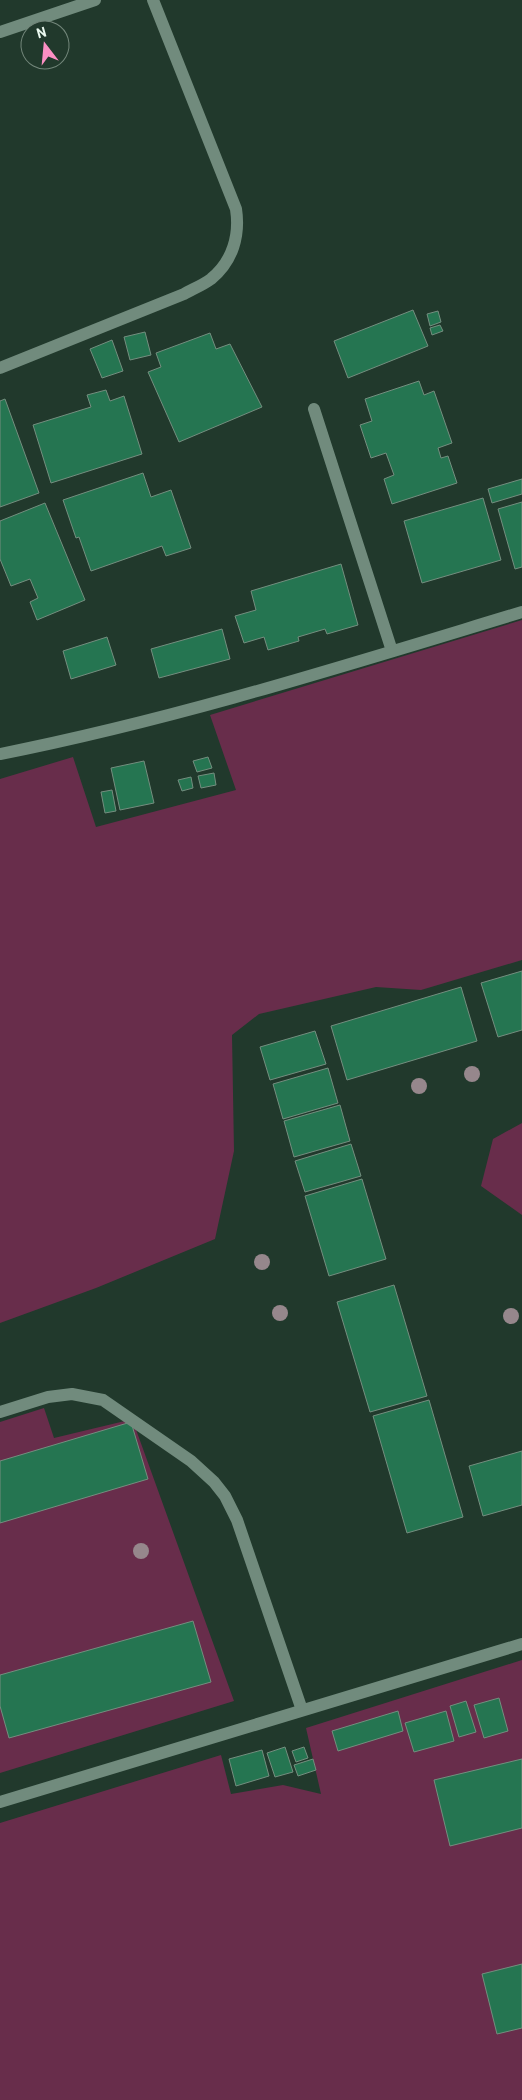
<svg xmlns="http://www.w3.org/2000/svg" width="522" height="2100" font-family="Barlow,sans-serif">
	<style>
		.green { fill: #682d4b }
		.building { fill: #257551; stroke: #748e7f }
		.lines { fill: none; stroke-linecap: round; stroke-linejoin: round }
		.service { stroke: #718b7d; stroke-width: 12 }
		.minor { stroke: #718b7d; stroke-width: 12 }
		.tree { fill: #96878c }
	</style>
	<rect width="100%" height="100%" fill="#21392c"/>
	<g class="green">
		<path d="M522,620V960L421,990L376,987L259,1014L232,1035L234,1151L215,1239L96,1288L0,1323V779L73,757L96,827L236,790L210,715Z"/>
		<path d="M522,1123V1215L481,1186L493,1139Z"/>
		<path d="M44,1408L54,1438L129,1420L134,1424L234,1701L0,1773V1422Z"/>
		<path d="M522,1660V2100H0V1823L221,1755L231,1794L283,1785L321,1794L306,1728Z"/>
	</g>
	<g class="building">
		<path d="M413,310L428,346L348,378L334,341Z"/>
		<path d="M438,311L441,322L430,326L427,314Z"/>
		<path d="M440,325L443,331L432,335L430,328Z"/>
		<path d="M145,332L151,355L130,360L124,337Z"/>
		<path d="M210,333L216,349L230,344L262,407L179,442L148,372L161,367L156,353Z"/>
		<path d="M112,340L123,371L102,378L90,349Z"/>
		<path d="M419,381L424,395L434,391L452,443L438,448L441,458L448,456L457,483L392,504L384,479L394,475L386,453L371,458L360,425L372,421L365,399Z"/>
		<path d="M106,390L110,401L124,396L142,454L51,483L33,425L91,407L87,395Z"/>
		<path d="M5,399L39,493L0,507V401Z"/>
		<path d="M143,473L151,497L171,490L191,548L166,556L162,546L91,571L79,537L76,538L63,500Z"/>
		<path d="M522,479V494L492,503L488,489Z"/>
		<path d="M483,498L501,560L422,583L404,521Z"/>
		<path d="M522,502V567L515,569L498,509Z"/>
		<path d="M45,503L85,600L37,620L30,602L38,598L30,579L11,586L0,559V521Z"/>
		<path d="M341,564L358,625L327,634L325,629L298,637L299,641L268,650L264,637L244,643L235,616L256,610L251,591Z"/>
		<path d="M222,629L230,659L159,678L151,649Z"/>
		<path d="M107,637L116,665L71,679L63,651Z"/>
		<path d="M208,757L212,768L197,772L193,761Z"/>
		<path d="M144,761L154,803L120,810L111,768Z"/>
		<path d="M214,773L216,785L201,788L198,776Z"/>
		<path d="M191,777L193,788L182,791L178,780Z"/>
		<path d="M112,790L116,811L105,813L101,792Z"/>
		<path d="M522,971V1030L498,1037L481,983Z"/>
		<path d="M461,987L477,1041L347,1080L331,1026Z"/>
		<path d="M315,1031L326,1064L270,1080L260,1047Z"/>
		<path d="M328,1068L338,1103L283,1119L273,1084Z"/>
		<path d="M340,1105L350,1141L294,1157L284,1121Z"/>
		<path d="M351,1144L361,1176L305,1192L295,1161Z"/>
		<path d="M362,1179L386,1259L329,1276L305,1196Z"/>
		<path d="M394,1285L427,1396L370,1412L337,1302Z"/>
		<path d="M429,1400L463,1517L407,1533L373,1416Z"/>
		<path d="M131,1422L148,1479L0,1523V1461Z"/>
		<path d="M522,1451V1505L483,1516L469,1466Z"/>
		<path d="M193,1621L211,1682L9,1738L0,1706V1675Z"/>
		<path d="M499,1698L508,1731L484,1738L474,1705Z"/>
		<path d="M466,1701L476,1732L459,1737L450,1706Z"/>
		<path d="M398,1711L403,1731L338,1751L332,1731Z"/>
		<path d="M446,1711L454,1741L414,1752L405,1723Z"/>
		<path d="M285,1747L293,1772L275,1777L267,1753Z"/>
		<path d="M304,1747L308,1758L296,1762L292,1751Z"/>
		<path d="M262,1750L269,1776L236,1786L229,1759Z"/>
		<path d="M313,1759L316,1770L298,1776L294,1765Z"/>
		<path d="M522,1759V1828L450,1846L434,1780Z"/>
		<path d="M522,1964V2028L497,2034L482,1974Z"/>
	</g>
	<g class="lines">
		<g class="service">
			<path d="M0,1412L48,1397L72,1394L103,1400L191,1461L214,1482L225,1496L237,1520L302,1710"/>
			<path d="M0,1802L522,1644"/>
		</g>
		<g class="minor">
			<path d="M0,32L95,0"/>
			<path d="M0,368L184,294C193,289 203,285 211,279C233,261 240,235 236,209L153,0"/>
			<path d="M314,409L392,651"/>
			<path d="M0,754C177,719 350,664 522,612"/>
		</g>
	</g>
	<g class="tree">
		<circle cx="472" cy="1074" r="8"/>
		<circle cx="419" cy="1086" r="8"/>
		<circle cx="262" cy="1262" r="8"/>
		<circle cx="280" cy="1313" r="8"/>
		<circle cx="511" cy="1316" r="8"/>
		<circle cx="141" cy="1551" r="8"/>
	</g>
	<g transform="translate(45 45) rotate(344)"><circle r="24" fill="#21392c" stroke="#72867a"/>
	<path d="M0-4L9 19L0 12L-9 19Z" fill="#fb8fc3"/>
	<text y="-8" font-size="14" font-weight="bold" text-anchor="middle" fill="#ebf9f0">N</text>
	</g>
</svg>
